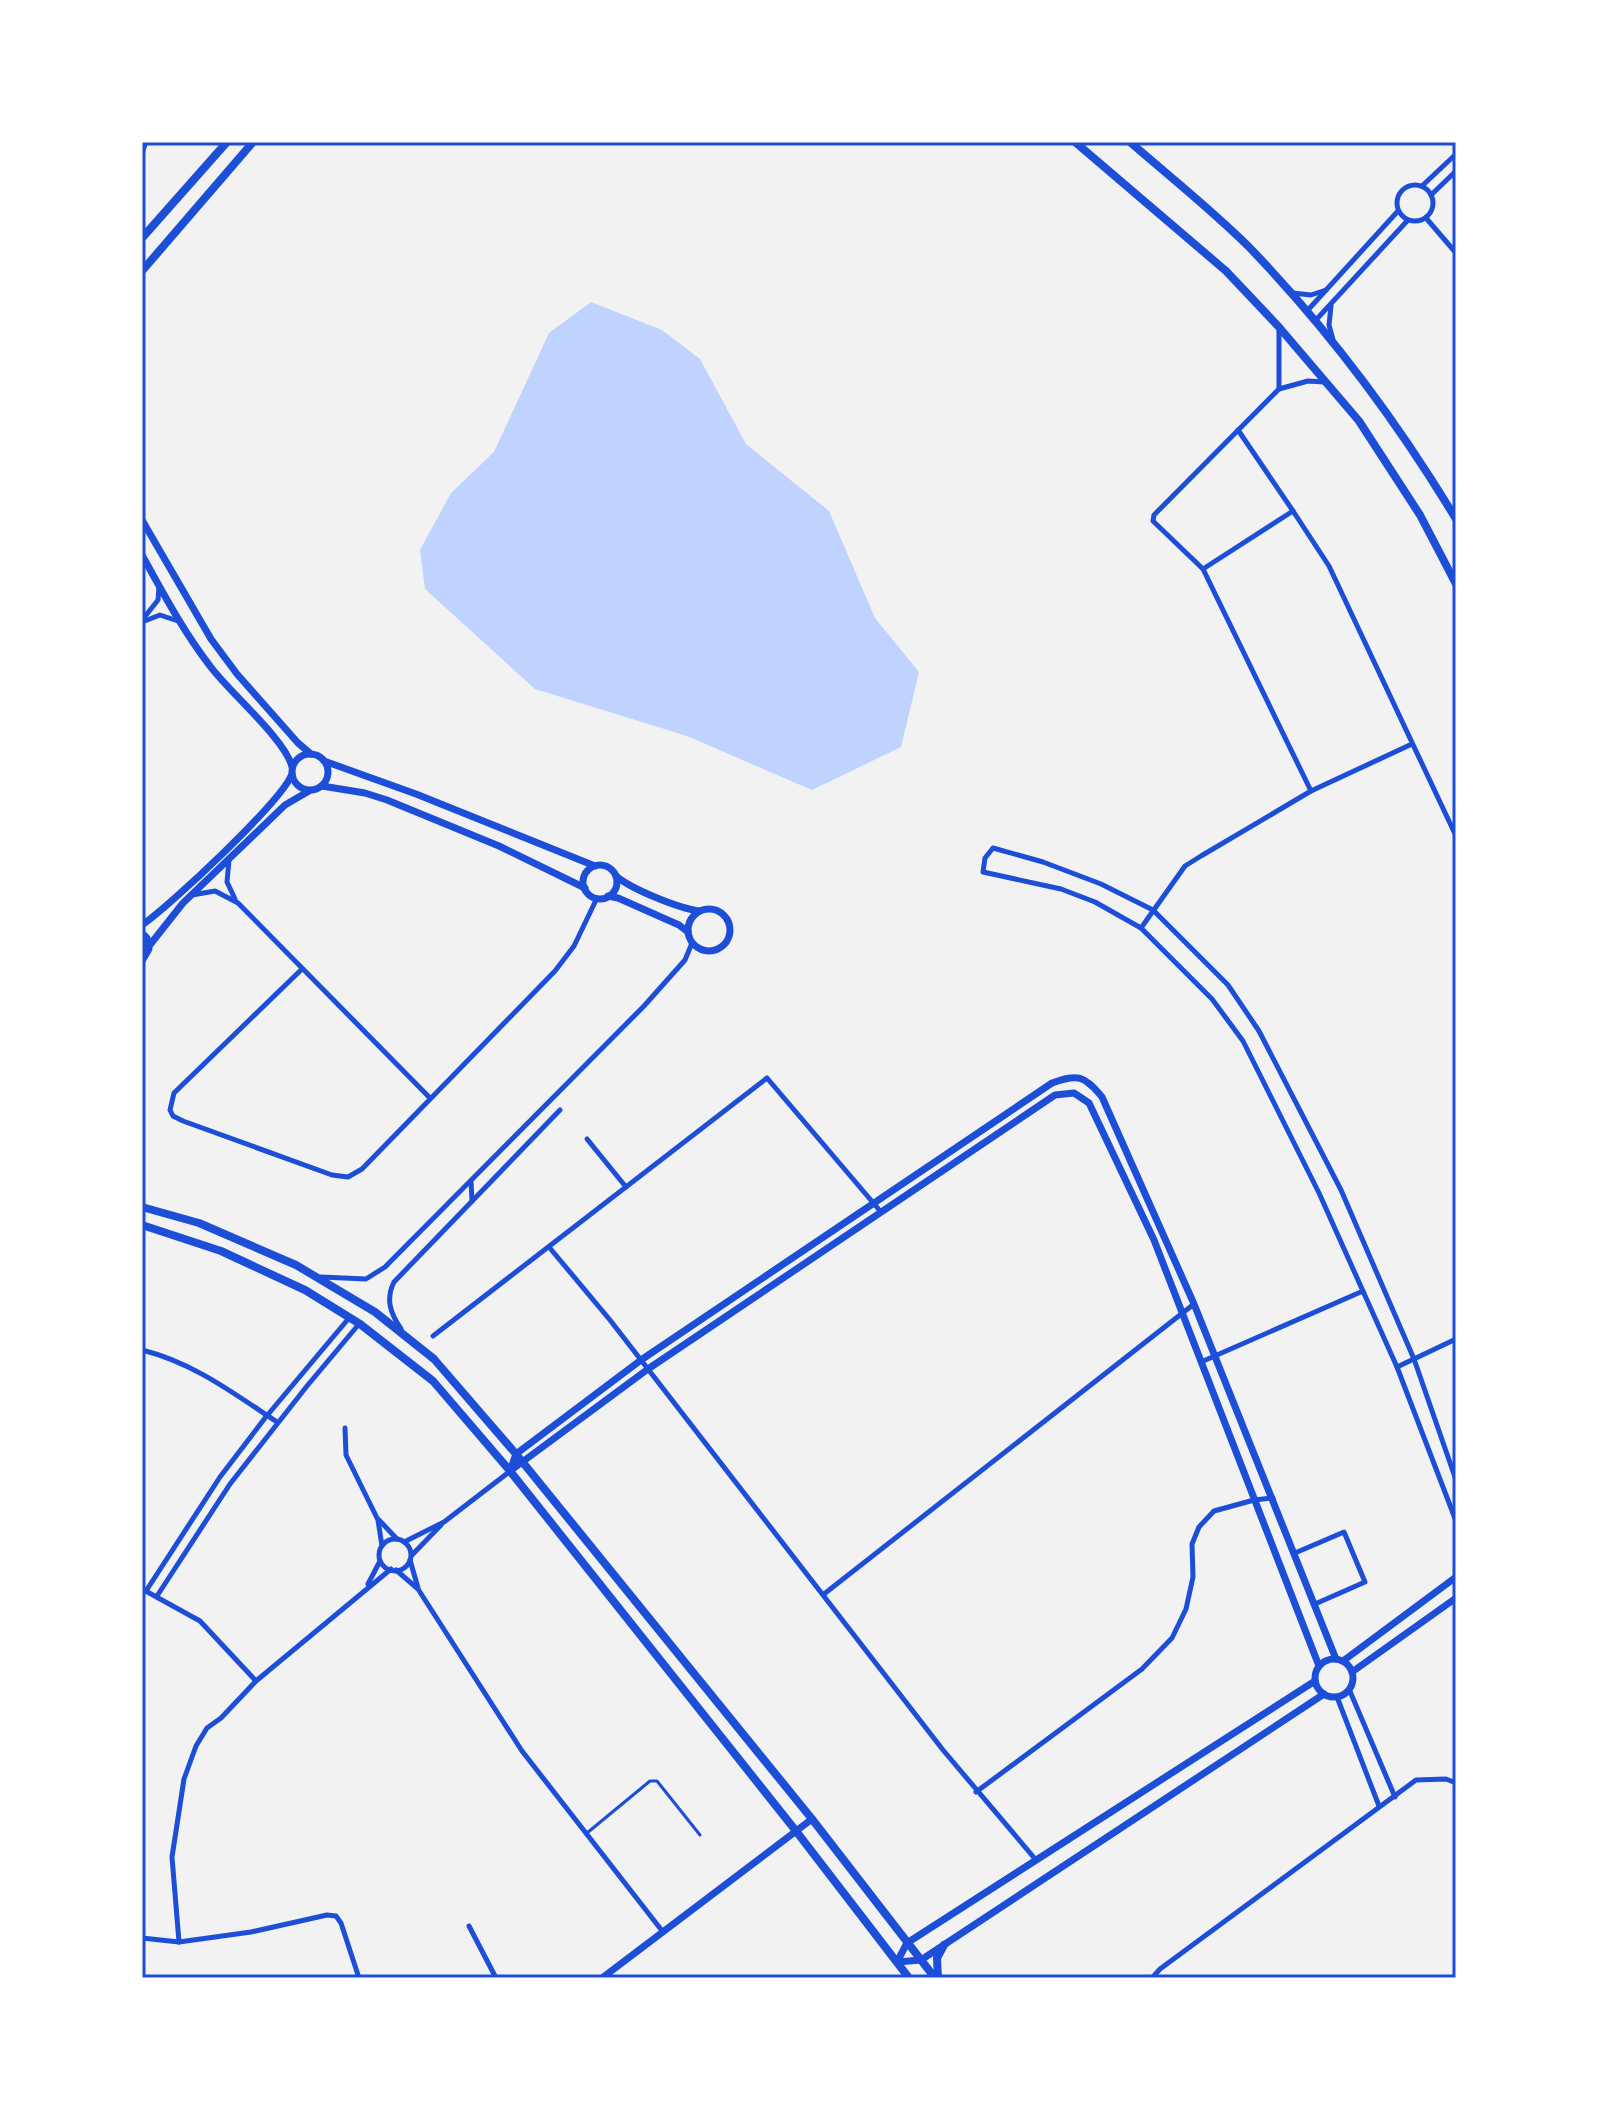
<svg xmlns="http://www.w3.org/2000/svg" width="1598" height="2120" font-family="'Open Sans',sans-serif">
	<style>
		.water { fill: #bfd3fe }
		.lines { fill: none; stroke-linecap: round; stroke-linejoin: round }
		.service { stroke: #1d4ed8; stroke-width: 3 }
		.minor { stroke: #1d4ed8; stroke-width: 5 }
		.tertiary { stroke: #1d4ed8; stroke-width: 7 }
		.secondary { stroke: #1d4ed8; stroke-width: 8 }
		.neatline { fill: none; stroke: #1d4ed8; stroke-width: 3 }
	</style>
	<rect width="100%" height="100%" fill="#f2f2f2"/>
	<path class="water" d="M591,302L662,330L700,359L746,444L829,511L875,618L919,672L901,747L812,790L687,736L535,689L425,589L420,550L451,493L494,452L549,333Z"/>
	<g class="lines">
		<path class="service" d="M587,1833L650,1781H657L700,1835"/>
		<g class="minor">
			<path d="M142,153L146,142"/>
			<circle cx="1415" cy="203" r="18"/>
			<path d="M1422,186L1456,154"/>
			<path d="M1431,195L1456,171"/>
			<path d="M1426,218L1456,253"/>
			<path d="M1293,293L1311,295L1326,290"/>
			<path d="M1331,306L1329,325L1333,340"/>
			<path d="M1307,311L1398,211"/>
			<path d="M1315,321L1408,220"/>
			<path d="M1279,327V389"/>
			<path d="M1238,430L1293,511"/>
			<path d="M1203,569L1293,511L1329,566L1456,836"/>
			<path d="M143,619L158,600L159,587"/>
			<path d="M142,622L160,615L178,621"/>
			<path d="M1311,791L1203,569L1153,521L1154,515L1279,389L1308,381L1324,382"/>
			<path d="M229,860L227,882L235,899"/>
			<path d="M192,895L215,891L238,903L430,1098"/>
			<path d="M1141,928L1185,866L1201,856L1311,791L1412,744"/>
			<path d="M302,969L174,1093L170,1110L173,1116L183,1121L332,1175L348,1177L362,1169L555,971L574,946L597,898"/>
			<path d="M587,1139L626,1187"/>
			<path d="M471,1181L472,1201"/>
			<path d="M549,1247L610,1320L943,1750L1036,1860"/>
			<path d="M321,1277L366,1279L385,1267L644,1006L685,960L692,943"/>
			<path d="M401,1329C391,1314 385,1300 394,1282L560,1110"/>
			<path d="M433,1336L767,1078L881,1212"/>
			<path d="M142,1350C194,1363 233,1393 277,1422"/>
			<path d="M1201,1362L1363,1291"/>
			<path d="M1397,1367L1456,1339"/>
			<path d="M345,1428L346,1455L378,1520L382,1546"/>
			<path d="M1456,1480L1414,1359L1341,1190L1259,1031L1228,985L1153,910L1101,884L1043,862L993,848L985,858L983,872L1061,889L1095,902L1141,928L1212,999L1243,1041L1319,1193L1397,1367L1456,1521"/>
			<path d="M379,1520L397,1539"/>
			<circle cx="395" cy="1555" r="16"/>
			<path d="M404,1542L444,1522L509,1472"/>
			<path d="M1295,1553L1344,1532L1365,1582L1315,1604"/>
			<path d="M412,1555L441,1525"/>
			<path d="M410,1560L418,1588"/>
			<path d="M396,1570L418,1589L522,1751L663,1932"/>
			<path d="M368,1584L380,1561"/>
			<path d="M142,1589L200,1621L256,1681"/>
			<path d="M146,1591L220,1477L265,1418L349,1318"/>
			<path d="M824,1594L1194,1304"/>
			<path d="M157,1596L230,1484L307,1386L359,1324"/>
			<path d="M1349,1689L1395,1797"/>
			<path d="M1337,1697L1379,1806"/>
			<path d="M976,1792L1142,1669L1172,1638L1186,1609L1193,1577L1192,1544L1199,1527L1214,1511L1254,1500L1273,1498"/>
			<path d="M469,1926L496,1978"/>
			<path d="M142,1938L179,1942L251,1932L327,1915L336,1916L341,1923L359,1978"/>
			<path d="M179,1942L172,1857L184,1779L196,1746L207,1728L221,1718L256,1681L391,1569"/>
			<path d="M1152,1978L1160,1969L1416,1780L1446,1779L1456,1783"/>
		</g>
		<g class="tertiary">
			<path d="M142,520L211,639L237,674L298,743L311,754"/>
			<path d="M142,555C163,593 183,631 210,666C229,692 286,740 292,767"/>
			<circle cx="310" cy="772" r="18"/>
			<path d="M324,761L416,794L595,866"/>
			<path d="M322,786L365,793L387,800L499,846L585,888"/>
			<circle cx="600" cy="882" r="17"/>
			<path d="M616,876C631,889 678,908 699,911"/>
			<path d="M608,896L618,898L679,925L688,932"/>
			<circle cx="709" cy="930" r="21"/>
			<path d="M142,925C170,906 282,801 292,774"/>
			<path d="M142,933L147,938L149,949L142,961"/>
			<path d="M149,946L183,903L285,805L309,791"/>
			<path d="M510,1471L516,1454L641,1360L1052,1083C1078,1074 1084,1075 1102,1097L1194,1304L1336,1659"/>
			<path d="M510,1471L648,1369L1055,1095L1074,1093L1089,1103L1154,1240L1319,1666"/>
			<circle cx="1334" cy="1678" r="19"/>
			<path d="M1343,1661L1456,1577"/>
			<path d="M1352,1672L1456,1598"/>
			<path d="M897,1962L921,1960L1324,1694"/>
			<path d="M897,1962L907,1943L1315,1681"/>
			<path d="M602,1978L812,1819"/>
		</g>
		<g class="secondary">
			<path d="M1075,142L1226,271L1278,326L1359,421L1420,515L1456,584"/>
			<path d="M1130,142C1169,176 1212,210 1249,247C1329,330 1397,421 1456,519"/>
			<path d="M142,238L227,142"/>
			<path d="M142,271L253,142"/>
			<path d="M142,1207L199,1223L296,1265L375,1312L434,1359L516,1454L812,1819L935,1978"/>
			<path d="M142,1225L221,1251L305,1290L360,1324L433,1381L510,1471L796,1831L909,1978"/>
			<path d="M938,1978L937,1958L944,1945"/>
		</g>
	</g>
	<rect width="1598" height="2120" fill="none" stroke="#ffffff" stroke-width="288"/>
	<rect x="144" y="144" width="1310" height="1832" class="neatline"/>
</svg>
